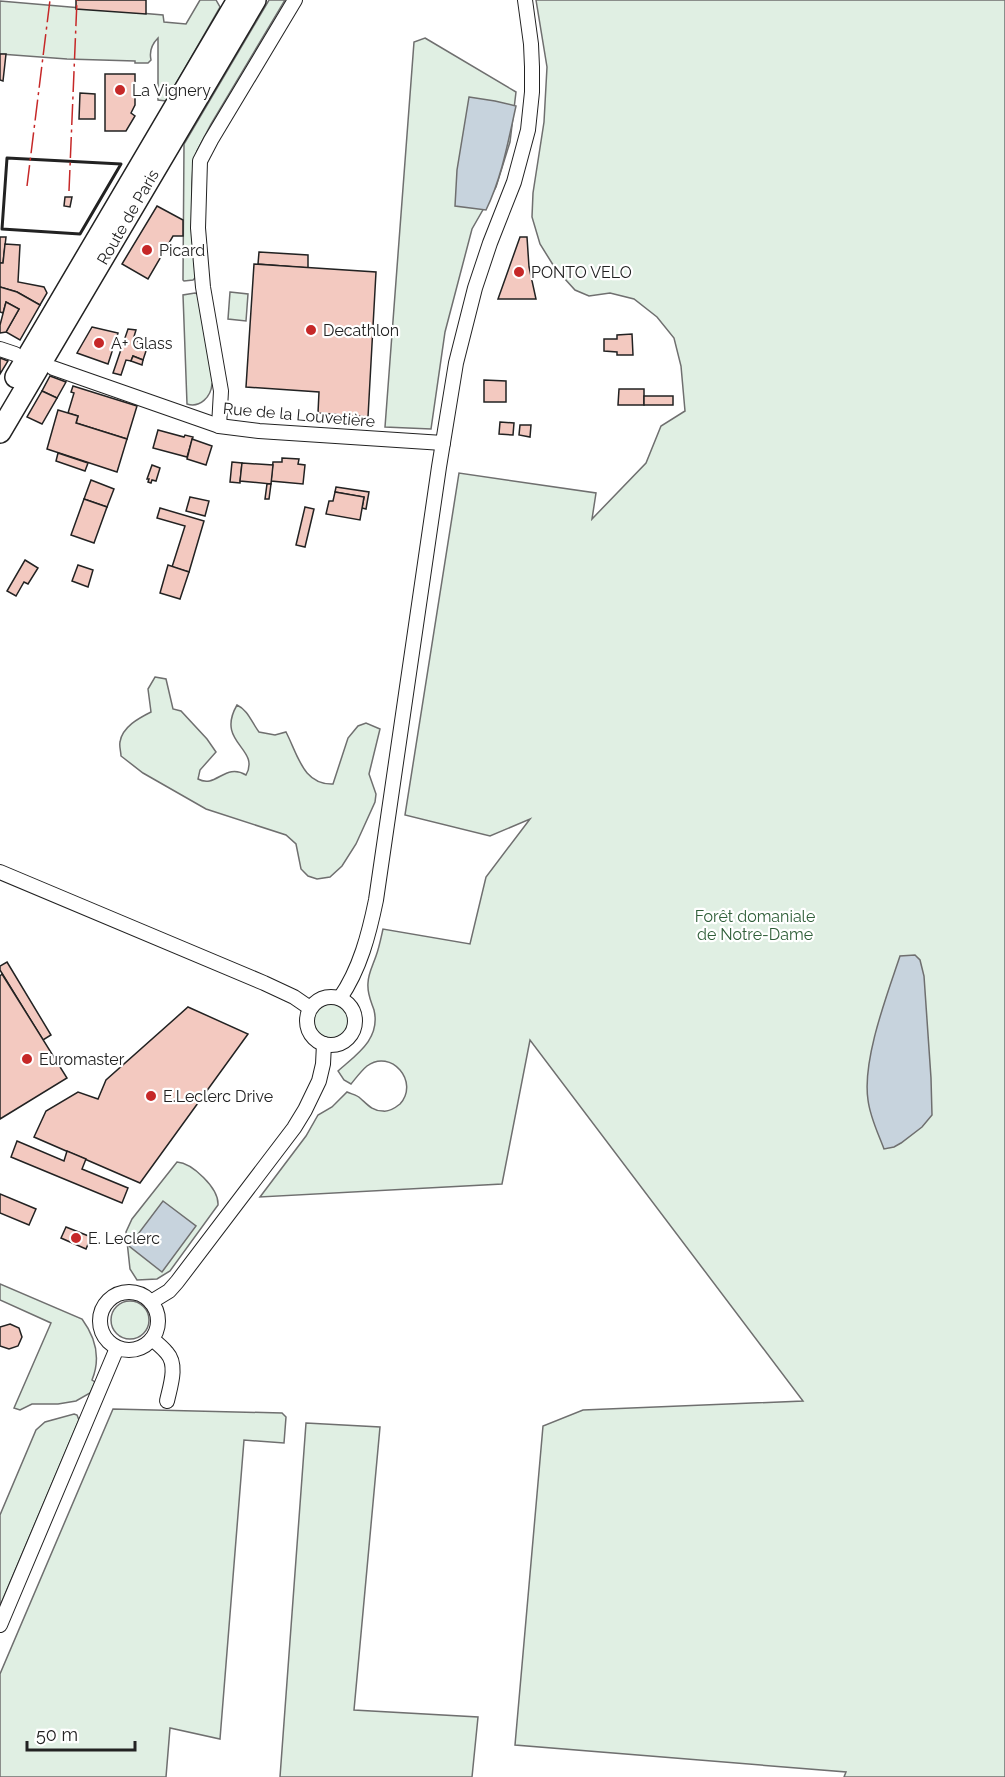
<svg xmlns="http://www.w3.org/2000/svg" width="1005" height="1777" font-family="Raleway,sans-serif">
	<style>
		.green { fill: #e0efe3; stroke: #6f6f6f; stroke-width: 1.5 }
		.water { fill: #c7d3dd; stroke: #6f6f6f; stroke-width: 1.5 }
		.building { fill: #f3c9c0; stroke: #222; stroke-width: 1.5 }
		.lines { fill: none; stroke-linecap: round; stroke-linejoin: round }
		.street-casing { stroke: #222; stroke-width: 16 }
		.primary-casing { stroke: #222; stroke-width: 24 }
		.street { stroke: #fff; stroke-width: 14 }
		.primary { stroke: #fff; stroke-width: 21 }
		.wall { stroke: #222; stroke-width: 3 }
		.power { stroke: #c62828; stroke-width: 1.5; stroke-dasharray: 21 4.5 3 4.5; stroke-linecap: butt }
		.poi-dot { fill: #c62828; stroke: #fff; stroke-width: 2 }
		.labels { text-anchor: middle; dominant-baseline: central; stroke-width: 4.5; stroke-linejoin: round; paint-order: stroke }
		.poi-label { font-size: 16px; fill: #222; stroke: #fff; text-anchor: start }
		.street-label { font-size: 16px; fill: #222; stroke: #fff }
		.park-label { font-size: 16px; fill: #2f5e38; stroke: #fff }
	</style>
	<rect width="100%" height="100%" fill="#fff"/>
	<g class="green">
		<path d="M200,0H216L220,7L166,101L158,100V38C152,44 149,51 151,60L148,63H135V61L67,59L0,54V1L163,15L164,22L186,24Z"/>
		<path d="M269,0H285L211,124L197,151L193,165L192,184L194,263L196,277L193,280L184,281L183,280L184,144Z"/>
		<path d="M536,0H1005V1777H844L846,1772L515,1745L543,1426L583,1410L803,1401L530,1040L502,1184L260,1197L306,1136L318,1115L332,1107L347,1092C351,1094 357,1095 360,1098C367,1104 372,1111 383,1111C389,1112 395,1108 400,1104C420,1082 391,1048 367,1066C361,1071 356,1078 351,1084L344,1080L338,1071C356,1055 381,1039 374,1010C371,1001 367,994 368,983C368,974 373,965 376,956C379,948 381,938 383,929L470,944L486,877L530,819L490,836L405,815L459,473L596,493L592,519L646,463L661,426L685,411L681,366L674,338L657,317L634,299L610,293L589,296L575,290L555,268L540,244L532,217L533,193L544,122L547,67Z"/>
		<path d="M425,38L516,92L510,142L496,187L472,229L445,332L431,429L385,427L414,42Z"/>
		<path d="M230,292L248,294L246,321L228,319Z"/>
		<path d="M195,293L198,294L214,384H212C211,397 200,408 187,404L183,295Z"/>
		<path d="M155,677L166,679L173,709L181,711L207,739L216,752L200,770L198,779C216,789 225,762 246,775C261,748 215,743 237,705C248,710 252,723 259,732L275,735L286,732C298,755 303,785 333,784L348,738L358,726L366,723L380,729L369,774L376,794L375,802L356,844L342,866L330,877L317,879L308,876L301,869L296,844L286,835L206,809L143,773L121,756C121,752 119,746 120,742C122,727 139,718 151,712L148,689Z"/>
		<circle cx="331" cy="1021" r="19"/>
		<path d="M177,1162C192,1163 219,1188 218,1205L170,1271L157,1279L137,1280L130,1269L126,1232L132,1219Z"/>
		<path d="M0,1284L82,1319C96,1338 101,1358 92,1380L95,1382L90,1393L76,1401L58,1404H32L20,1410L14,1408L51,1323L0,1300Z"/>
		<circle cx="130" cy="1320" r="19"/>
		<path d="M113,1409L282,1413L286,1417L284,1443L244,1440L220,1739L170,1728L166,1777H0V1674Z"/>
		<path d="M74,1414L77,1415L79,1420L0,1606V1515L36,1430L45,1422Z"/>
		<path d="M306,1423L380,1427L354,1710L478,1717L472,1777H280Z"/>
	</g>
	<g class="water">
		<path d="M469,97L495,101L516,106C508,142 502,177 486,210L455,206L457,170Z"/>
		<path d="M915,955L920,960L924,976L931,1078L932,1115L922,1127L901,1143L894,1147L884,1149C878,1133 870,1117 868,1100C862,1060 887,995 900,956Z"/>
		<path d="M163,1201L196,1226L162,1272L129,1246Z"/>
	</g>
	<g class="building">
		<path d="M76,0H146V14L76,9Z"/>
		<path d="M0,54H6L3,81L0,80Z"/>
		<path d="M105,74H135V105L131,113L135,116L126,131H105Z"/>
		<path d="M80,93L95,94V119H79Z"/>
		<path d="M65,197H72L70,207L64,206Z"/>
		<path d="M157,206L183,220V236H173L148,279L122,264Z"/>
		<path d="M0,237H6L3,263H0Z"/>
		<path d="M520,237H527L529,267L536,299H498Z"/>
		<path d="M5,244L20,245L18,282L44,287L47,293L40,305L17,292L0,287V263H3Z"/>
		<path d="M259,252L308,255V268L258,264Z"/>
		<path d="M254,264L376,272L368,417L318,413L319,392L246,387Z"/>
		<path d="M0,287L17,292L40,305L20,340L6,332L19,309L6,302L3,313L0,312Z"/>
		<path d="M6,302L19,309L6,332L0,333V325Z"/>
		<path d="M92,327L118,333L108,364L77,353Z"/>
		<path d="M128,329L136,330L133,340L148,345L143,360L133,356L131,361L126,360L121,375L113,373Z"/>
		<path d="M632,334L633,355H617V352L604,351V339H617V335Z"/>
		<path d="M133,356L143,360L142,365L131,361Z"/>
		<path d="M0,358L8,361L0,374Z"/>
		<path d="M50,376L66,382L57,398L42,391Z"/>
		<path d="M484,380L506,381V402H484Z"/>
		<path d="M73,386L137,406L127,439L76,423L78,416L68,413L74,393L71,392Z"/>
		<path d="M619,389H644V405H618Z"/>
		<path d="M42,391L57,398L42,424L27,417Z"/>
		<rect x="644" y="396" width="29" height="9"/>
		<path d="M58,410L78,416L76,423L127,439L117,472L47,449Z"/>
		<path d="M500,422L514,423L513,435L499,434Z"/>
		<path d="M520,425H531L530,437L519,435Z"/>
		<path d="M158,430L184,437L185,435L193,437L187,457L153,448Z"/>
		<path d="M192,439L212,446L206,465L187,459Z"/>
		<path d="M58,453L88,463L85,471L56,461Z"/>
		<path d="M282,458L299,459L298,464L305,465L303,484L271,481L273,462H282Z"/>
		<path d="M232,462L242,463L240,483L230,482Z"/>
		<path d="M242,463L273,465L271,484L240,481Z"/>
		<path d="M152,465L160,468L156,481L152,480L151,483L148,482L149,479H147Z"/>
		<path d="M91,480L114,489L107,507L84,499Z"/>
		<path d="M267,484H271L269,499H265Z"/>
		<path d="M336,487L369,492L366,509L362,508L364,497L335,492Z"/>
		<path d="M335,492L364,497L360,520L326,514L329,501H333Z"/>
		<path d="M190,497L209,501L205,516L186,511Z"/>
		<path d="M84,499L107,507L94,543L71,535Z"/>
		<path d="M305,507L314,509L305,547L296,545Z"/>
		<path d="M160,508L204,521L189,572L172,567L185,526L157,518Z"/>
		<path d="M25,560L38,568L28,584L24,582L16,596L7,591Z"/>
		<path d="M78,565L93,570L88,587L72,581Z"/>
		<path d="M168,565L189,572L180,599L160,593Z"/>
		<path d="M7,962L51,1035L43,1040L0,970V966Z"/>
		<path d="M2,974L67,1078L0,1119V976Z"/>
		<path d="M188,1007L248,1034L140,1183L34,1137L46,1111L78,1092L98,1099L106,1080Z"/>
		<path d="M17,1141L64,1161L67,1151L86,1159L82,1169L128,1188L122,1203L11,1157Z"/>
		<path d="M0,1194L36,1209L29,1225L0,1213Z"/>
		<path d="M66,1227L91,1237L86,1249L61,1238Z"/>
		<path d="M10,1324L19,1328L22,1337L18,1346L9,1349L0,1346V1327Z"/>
	</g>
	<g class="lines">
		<g class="street-casing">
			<g id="street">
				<path d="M0,349L15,354"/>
				<path d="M53,368L219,426L259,431L443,443"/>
				<path d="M219,426L221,391L203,287L198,228L200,161L211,140L295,0"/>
				<path d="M0,872L264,983L294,997L310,1008"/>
				<circle cx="331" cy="1021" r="24"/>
				<path d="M340,998C360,969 369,934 376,900L439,467L456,363L475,288L490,243L514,182L528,130L532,92V67L531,44L525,0"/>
				<circle cx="129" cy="1321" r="29"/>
				<path d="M151,1302L169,1291L177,1282L294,1128L305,1110L319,1081L323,1064L324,1044"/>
				<path d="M152,1339C157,1343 163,1348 167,1353C178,1365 170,1387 167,1401"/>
				<path d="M0,1625L117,1348"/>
			</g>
		</g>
		<g class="primary-casing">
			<g id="primary">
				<path d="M16,377L238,0"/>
				<path d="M0,432L255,0"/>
			</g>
		</g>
		<use href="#street" class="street"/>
		<use href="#primary" class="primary"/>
		<path class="wall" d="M7,158L121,164L80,234L2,229Z"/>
		<g class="power">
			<path d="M27,186L50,0"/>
			<path d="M69,191L77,0"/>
		</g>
	</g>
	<g class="poi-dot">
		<circle cx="120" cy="90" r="6"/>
		<circle cx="147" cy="250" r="6"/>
		<circle cx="519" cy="272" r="6"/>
		<circle cx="311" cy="330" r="6"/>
		<circle cx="99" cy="343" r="6"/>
		<circle cx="27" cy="1059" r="6"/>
		<circle cx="151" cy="1096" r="6"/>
		<circle cx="76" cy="1238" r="6"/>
	</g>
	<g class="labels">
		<g class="poi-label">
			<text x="132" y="90">La Vignery</text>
			<text x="159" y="250">Picard</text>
			<text x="531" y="272">PONTO VELO</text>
			<text x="323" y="330">Decathlon</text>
			<text x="111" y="343">A+ Glass</text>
			<text x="39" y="1059">Euromaster</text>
			<text x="163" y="1096">E.Leclerc Drive</text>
			<text x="88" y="1238">E. Leclerc</text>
		</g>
		<g class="street-label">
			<text transform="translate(128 217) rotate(-60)">Route de Paris</text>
			<text transform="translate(299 415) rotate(5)">Rue de la Louvetière</text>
		</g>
		<g class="park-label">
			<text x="755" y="916">Forêt domaniale<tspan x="755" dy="18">de Notre-Dame</tspan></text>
		</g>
	</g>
	<path d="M27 1741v9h108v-9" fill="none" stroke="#222222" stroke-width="3"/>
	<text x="36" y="1741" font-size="18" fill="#222222" stroke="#ffffff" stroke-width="4.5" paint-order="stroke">50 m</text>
</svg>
